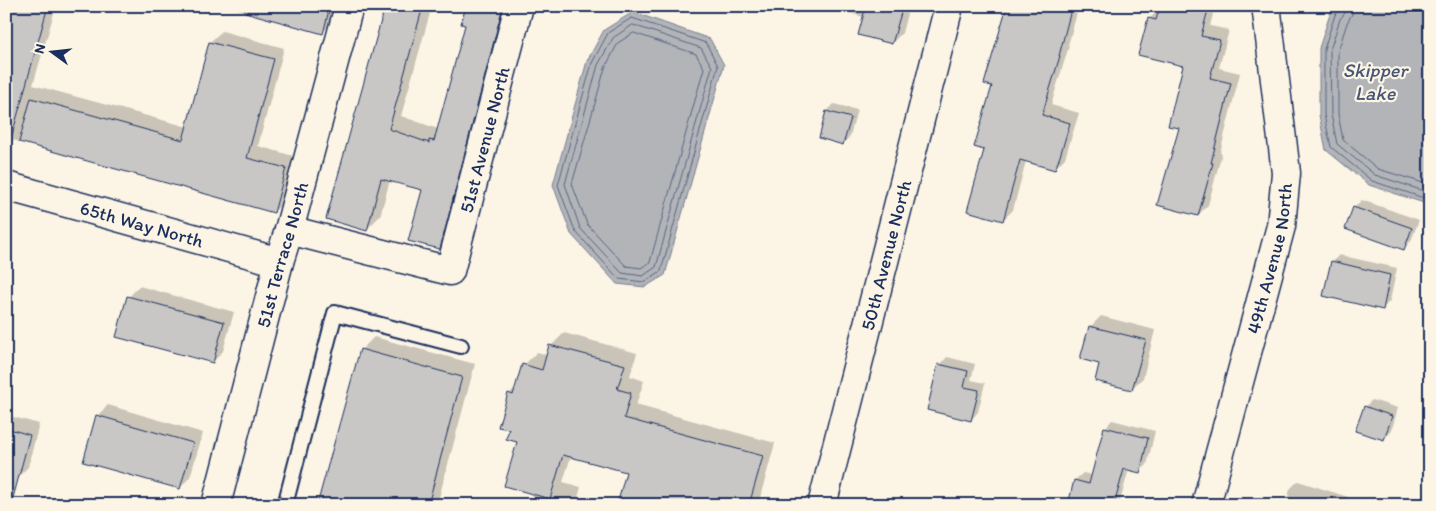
<svg xmlns="http://www.w3.org/2000/svg" width="1436" height="511" font-family="Itim,sans-serif">
	<style>
		.water { fill: #b2b4b8; stroke: #767f94 }
		.shadow { fill: #0003 }
		.lines { fill: none; stroke-linecap: round; stroke-linejoin: round }
		.shore { stroke: #576482; stroke-width: 1 }
		.building { fill: #c8c7c6; stroke: #1b2f5e }
		.service-casing { stroke: #1b2f5e; stroke-width: 18 }
		.minor-casing { stroke: #1b2f5e; stroke-width: 31 }
		.service { stroke: #fcf5e5; stroke-width: 14 }
		.minor { stroke: #fcf5e5; stroke-width: 28 }
		.labels { text-anchor: middle; dominant-baseline: central; stroke-width: 4.5; stroke-linejoin: round; paint-order: stroke }
		.street-label { font-size: 19px; fill: #1b2f5e; stroke: #fcf5e5 }
		.water-label { font-size: 20px; font-style: italic; fill: #485779; stroke: #fcf5e5 }
	</style>
	<rect width="100%" height="100%" fill="#fcf5e5"/>
	<filter id="ink" filterUnits="userSpaceOnUse"><feTurbulence type="fractalNoise" baseFrequency=".02" numOctaves="2"/><feDisplacementMap in="SourceGraphic" scale="10" xChannelSelector="R" yChannelSelector="G"/><feConvolveMatrix kernelMatrix="1 2 1 2 8 2 1 2 1" color-interpolation-filters="sRGB"/></filter>
	<g filter="url(#ink)">
		<g class="water">
			<path d="M1338,6H1430V205L1369,185L1326,150L1319,115V48L1331,11Z"/>
			<path d="M633,12L710,39L724,65L665,275L645,287L617,284L571,234L553,185L587,61L604,30Z"/>
		</g>
		<g class="shadow">
			<path d="M6,6H56L33,85L188,127L210,42L222,31L284,48L258,146L297,157L285,200L274,212L6,138Z"/>
			<path d="M227,6H337L333,22L322,33Z"/>
			<path d="M386,6H432L401,116L438,129L467,24V6H512L452,235L439,248L424,189L390,180L380,216L367,229Z"/>
			<path d="M824,6H909L902,33L892,43L864,17Z"/>
			<path d="M1008,6H1079L1068,45L1069,46L1051,105L1079,113L1065,158L1055,168L1026,161L1013,210L1003,220L986,149L993,85Z"/>
			<path d="M1161,6H1215L1210,26L1229,30L1219,68L1240,73L1220,153H1222L1208,205L1198,215L1180,127L1185,65L1149,19L1160,9Z"/>
			<path d="M834,104L857,110L850,136L843,144L827,111Z"/>
			<path d="M1362,200L1419,220L1411,241L1404,248L1354,208Z"/>
			<path d="M1339,255L1397,268L1390,301L1382,309L1332,262Z"/>
			<path d="M139,286L234,312L223,351L213,362L129,297Z"/>
			<path d="M1101,316L1155,330L1143,378L1132,388L1101,363L1090,327Z"/>
			<path d="M564,333L637,353L630,376L644,381L636,405L775,443L758,505H618L627,472L571,456L563,482L581,487L576,505H531L534,493L518,441L511,429L509,394L517,386L524,365L537,352L548,355L551,346Z"/>
			<path d="M374,337L475,364L437,505H319L361,350Z"/>
			<path d="M947,357L975,364L971,380L985,383L978,412L971,420L940,365Z"/>
			<path d="M1372,400L1398,408L1391,432L1384,439L1365,407Z"/>
			<path d="M108,405L203,433L190,477L180,488L97,416Z"/>
			<path d="M6,415L39,424L28,467L17,478L6,475Z"/>
			<path d="M1112,420L1155,431L1147,465L1139,472L1129,469L1119,505H1069L1075,480L1083,473L1092,475L1105,428Z"/>
			<path d="M1298,481L1348,497L1345,505H1286L1290,489Z"/>
			<path d="M1031,501L1044,505H1028Z"/>
		</g>
		<g class="lines">
			<g class="shore">
				<path d="M1340,6L1339,11L1335,15L1324,49V115L1331,147L1372,181L1430,200"/>
				<path d="M1346,6L1345,13L1340,19L1330,50L1331,114L1337,144L1375,175L1430,193"/>
				<path d="M1354,6L1352,14L1347,23L1338,51V114L1343,140L1378,169L1430,185"/>
				<path d="M632,18L706,43L718,66L661,271L644,282L619,279L575,231L558,185L592,63L608,33Z"/>
				<path d="M633,25L701,48L712,67L656,267L643,276L622,273L580,228L565,184L598,65L613,38Z"/>
				<path d="M634,33L696,54L704,68L650,262L641,268L626,266L587,224L572,184L605,68L618,43Z"/>
			</g>
		</g>
		<g class="building">
			<path d="M6,6H48L12,135L6,134Z"/>
			<path d="M245,6H330L323,34L245,12Z"/>
			<path d="M385,6H423L389,129L429,143V140L434,141L465,25L461,24L466,6H490L502,10L440,249L408,241L422,190L381,179L367,231L326,219Z"/>
			<path d="M866,6H903L892,44L858,35Z"/>
			<path d="M1007,6H1072L1059,56H1060L1042,115L1070,123L1060,156L1055,170L1020,160L1003,221L967,211L984,150L974,147L992,86L984,84Z"/>
			<path d="M1160,6H1209L1201,36L1220,40L1210,78L1231,83L1211,163H1213L1198,216L1157,205L1179,128L1168,126L1183,66L1138,55L1148,18L1156,20Z"/>
			<path d="M209,42L274,59L247,158L286,168L274,213L19,142L31,98L183,140Z"/>
			<path d="M826,111L851,118L843,145L819,138Z"/>
			<path d="M1353,207L1412,228L1404,250L1345,229Z"/>
			<path d="M1331,261L1390,275L1383,310L1323,296Z"/>
			<path d="M127,296L224,322L213,363L116,337Z"/>
			<path d="M1089,326L1146,340L1132,390L1095,381L1099,364L1080,359Z"/>
			<path d="M549,345L625,365L617,389L631,393L624,418L763,456L749,505H617L626,472L563,455L550,499L504,486L517,442L506,439L509,429L498,427L508,393L513,395L522,364L542,370Z"/>
			<path d="M360,349L462,377L428,505H317Z"/>
			<path d="M938,364L968,371L964,387L979,390L971,421L927,410Z"/>
			<path d="M1364,406L1392,416L1384,440L1355,431Z"/>
			<path d="M96,415L193,443L180,489L83,462Z"/>
			<path d="M1104,427L1148,438L1140,473L1124,469L1114,505H1068L1074,480L1089,484Z"/>
			<path d="M6,428L30,435L13,498L6,497Z"/>
		</g>
		<g class="lines">
			<g class="service-casing">
				<path id="service" d="M285,505L335,313L461,346"/>
			</g>
			<g class="minor-casing">
				<g id="minor">
					<path id="s1" d="M6,186L279,262"/>
					<path id="s2" d="M289,230L450,271L519,6"/>
					<path id="s3" d="M216,505L279,262L289,230L349,6"/>
					<path id="s4" d="M822,505L949,6"/>
					<path id="s5" d="M1206,505L1281,226L1286,173L1267,13V6"/>
				</g>
			</g>
			<use href="#service" class="service"/>
			<use href="#minor" class="minor"/>
		</g>
	</g>
	<g class="labels">
		<g class="street-label">
			<text stroke="none"><textPath href="#s2" startOffset="302">51st Avenue North</textPath></text>
			<text stroke="none"><textPath href="#s1" startOffset="141">65th Way North</textPath></text>
			<text stroke="none"><textPath href="#s3" startOffset="259">51st Terrace North</textPath></text>
			<text stroke="none"><textPath href="#s4" startOffset="258">50th Avenue North</textPath></text>
			<text stroke="none"><textPath href="#s5" startOffset="255">49th Avenue North</textPath></text>
		</g>
		<g class="water-label">
			<text x="1375" y="70">Skipper<tspan x="1375" dy="23">Lake</tspan></text>
		</g>
	</g>
	<rect width="1436" height="511" fill="none" stroke="#fcf5e5" stroke-width="25"/>
	<rect x="12" y="12" width="1411" height="486" fill="none" stroke="#1b2f5e" stroke-width="2" filter="url(#ink)"/>
	<g transform="translate(52 52) rotate(285)" stroke="#fcf5e5" stroke-width="4" paint-order="stroke">
	<path d="M0-4L9 19L0 12L-9 19Z" fill="#1b2f5e"/>
	<text y="-8" font-size="14" font-weight="bold" text-anchor="middle" fill="#1b2f5e">N</text>
	</g>
</svg>
